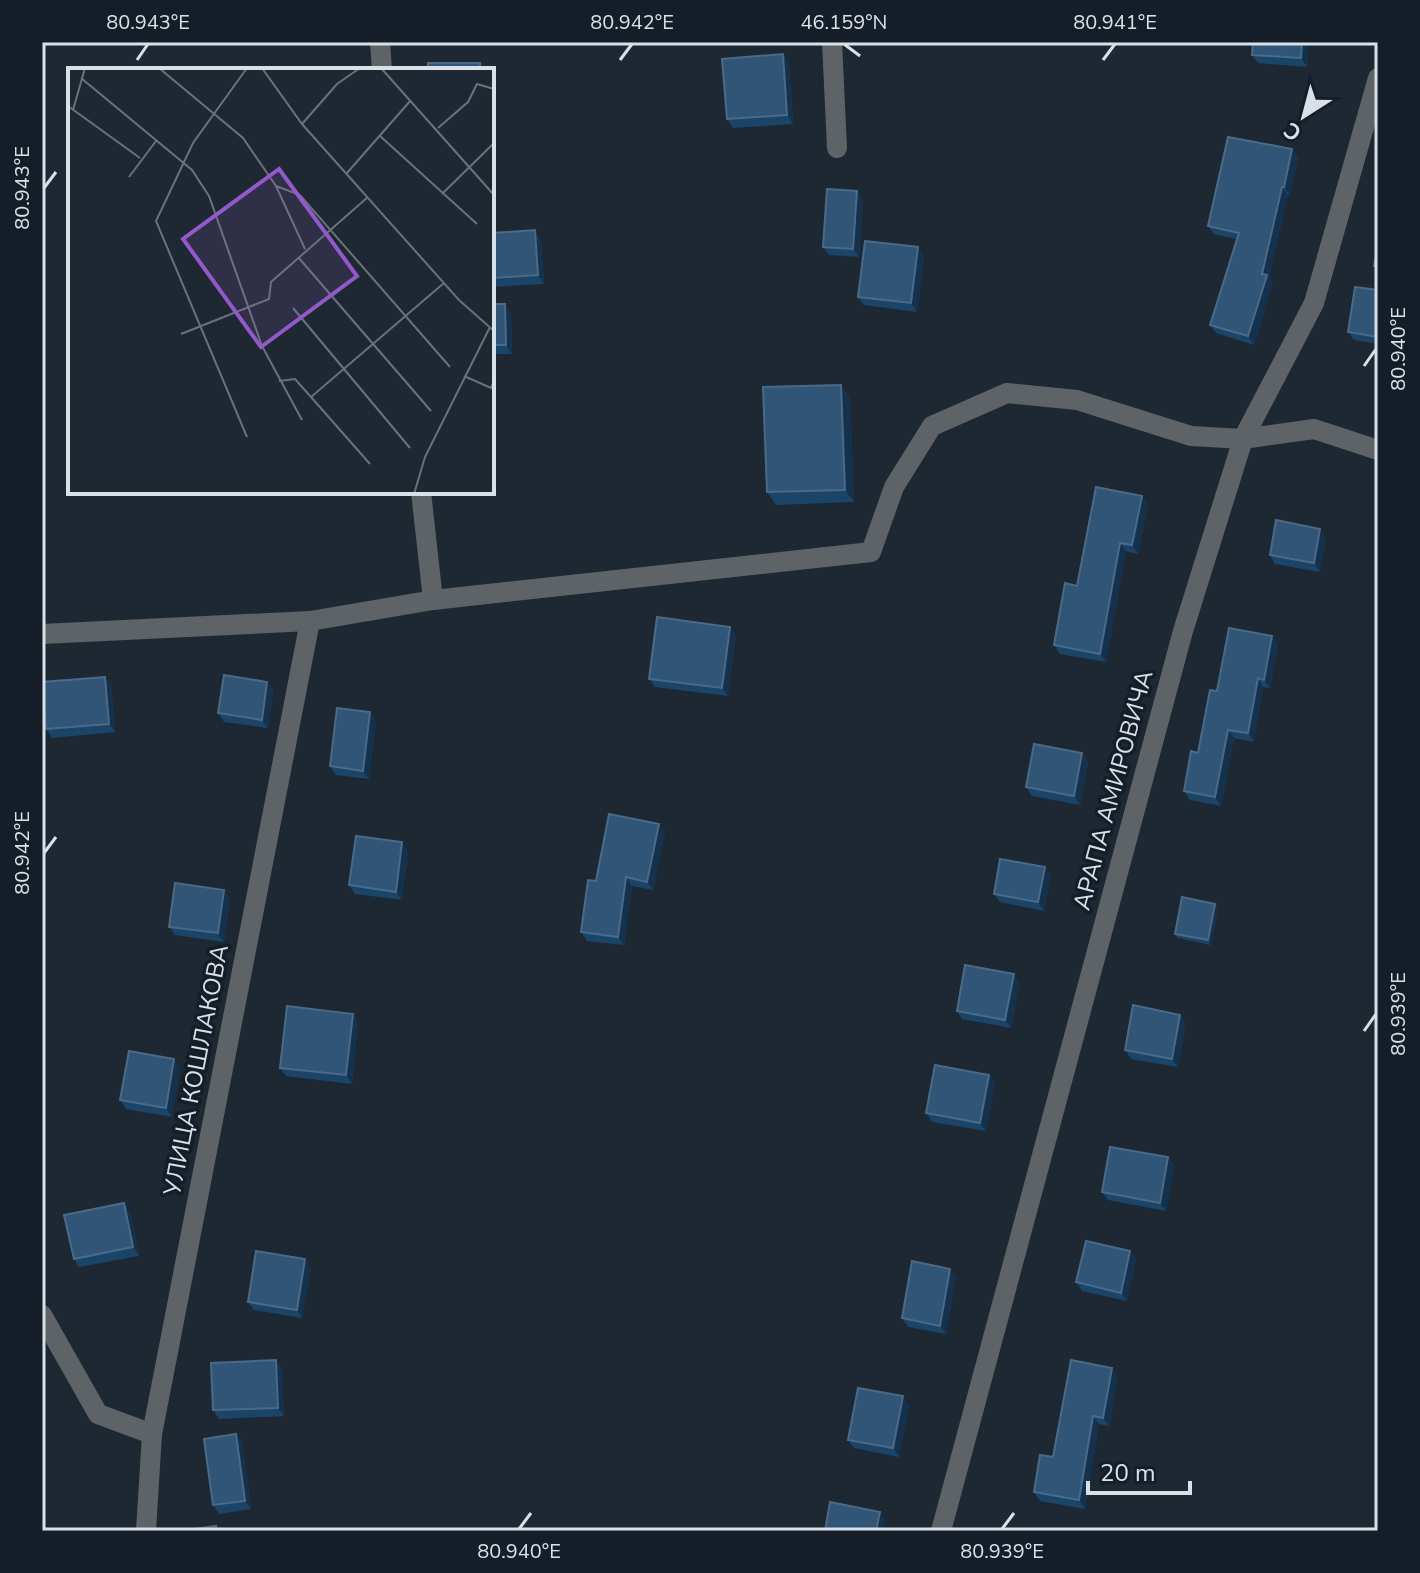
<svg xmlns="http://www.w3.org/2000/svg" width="1420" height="1573" font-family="'Nunito Sans',sans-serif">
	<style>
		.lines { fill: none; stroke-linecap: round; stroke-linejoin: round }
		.street { stroke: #5e6368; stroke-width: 20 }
		.wall { fill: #1b4469 }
		.shaded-wall { fill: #14324d }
		.building { fill: #305576; stroke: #4a6a88; stroke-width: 2 }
		.ticks { fill: none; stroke: #dae0e7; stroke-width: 3 }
		.labels { text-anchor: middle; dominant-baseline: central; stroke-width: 7; stroke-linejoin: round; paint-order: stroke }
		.street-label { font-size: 24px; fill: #dae0e7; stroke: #151e28 }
		.inset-road { fill: none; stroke: #69727a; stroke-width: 2 }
		.view { fill: #9359c9; fill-opacity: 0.15; stroke: #9359c9; stroke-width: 4 }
		.inset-edge { fill: none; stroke: #dae0e7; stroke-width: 4 }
		.neatline { fill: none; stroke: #dae0e7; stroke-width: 3 }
		.ticks-label { font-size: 20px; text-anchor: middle; fill: #dae0e7 }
	</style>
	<rect width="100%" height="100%" fill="#1e2832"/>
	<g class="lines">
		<g class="street">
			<path d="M380,42L382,70"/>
			<path d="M832,42L837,148"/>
			<path d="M421,492L433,600"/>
			<path d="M42,634L310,621L433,600L871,552L894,487L932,426L1007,393L1077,400L1191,436L1243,439L1314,429L1378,450"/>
			<path d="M42,1315L98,1414L152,1434"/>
			<path d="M146,1531L152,1434L310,621"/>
			<path d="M941,1531L1183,631L1243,439L1314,303L1378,78"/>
		</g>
	</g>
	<g class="wall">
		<path d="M1253,42H1309L1307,67L1258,63L1252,55Z"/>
		<path d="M783,54L789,63L793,124L733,128L727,119Z"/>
		<path d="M1292,149L1298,158L1290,195H1288L1269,278L1273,284L1254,345L1216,333L1210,325L1236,239L1214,234L1208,226Z"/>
		<path d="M863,199L859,257L829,255L823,247Z"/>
		<path d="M492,233L541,239L544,284L492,287Z"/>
		<path d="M918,247L924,256L917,312L864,305L858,297Z"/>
		<path d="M1378,290V344L1354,340L1348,332Z"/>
		<path d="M492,304H505L511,313L512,354H492Z"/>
		<path d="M841,385L850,397L854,502L776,505L767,492Z"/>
		<path d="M1142,496L1148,504L1138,554L1126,551L1106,662L1060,654L1054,645L1077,586Z"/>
		<path d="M1326,537L1320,572L1275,564L1270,555Z"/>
		<path d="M736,635L728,696L655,687L649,679Z"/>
		<path d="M1278,644L1270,688L1263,687L1254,742L1234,738L1221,806L1190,800L1184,791L1198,753L1217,691Z"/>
		<path d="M105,677L111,685L115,732L52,738L46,729Z"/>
		<path d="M267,682L273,690L268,728L224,722L218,713Z"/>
		<path d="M376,721L369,779L336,775L330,766Z"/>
		<path d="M1088,761L1080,805L1032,796L1026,787Z"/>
		<path d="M659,824L665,832L653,890L632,886L624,945L587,941L581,932L596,881Z"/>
		<path d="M408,851L402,900L355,894L349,885Z"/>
		<path d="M1051,876L1044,911L1000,902L994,894Z"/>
		<path d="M224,890L230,899L224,942L175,935L169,927Z"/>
		<path d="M1215,904L1218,908L1211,945L1178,938L1175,934Z"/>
		<path d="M1020,983L1011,1028L962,1019L957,1011Z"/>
		<path d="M358,1022L352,1084L286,1076L280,1068Z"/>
		<path d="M1186,1023L1178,1067L1131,1059L1125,1050Z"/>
		<path d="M174,1059L180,1067L172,1117L126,1109L120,1100Z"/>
		<path d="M989,1075L995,1084L986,1131L932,1122L926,1113Z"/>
		<path d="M1174,1166L1166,1211L1108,1200L1102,1192Z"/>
		<path d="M130,1211L139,1256L79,1267L74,1259Z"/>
		<path d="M1130,1251L1136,1259L1127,1301L1082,1291L1076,1282Z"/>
		<path d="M311,1268L302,1318L254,1310L248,1302Z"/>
		<path d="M950,1269L956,1277L946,1334L908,1327L902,1318Z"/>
		<path d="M282,1369L284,1416L219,1419L213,1410Z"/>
		<path d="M1118,1376L1109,1426L1099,1424L1085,1509L1040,1501L1034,1492L1053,1457Z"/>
		<path d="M909,1405L899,1457L854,1448L848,1440Z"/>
		<path d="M242,1442L251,1509L219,1514L213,1505Z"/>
	</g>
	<g class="shaded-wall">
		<path d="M1302,42H1309L1307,67L1301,58Z"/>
		<path d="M783,54L789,63L793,124L787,115Z"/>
		<path d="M1292,149L1298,158L1290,195L1284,187Z"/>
		<path d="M1282,187L1288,195L1269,278L1273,284L1254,345L1248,336Z"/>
		<path d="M857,191L863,199L859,257L853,249Z"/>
		<path d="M535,230L541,239L544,284L538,275Z"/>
		<path d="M918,247L924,256L917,312L911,303Z"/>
		<path d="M505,304L511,313L512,354L506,345Z"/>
		<path d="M841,385L850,397L854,502L845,490Z"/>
		<path d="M1142,496L1148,504L1138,554L1132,545Z"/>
		<path d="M1320,529L1326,537L1320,572L1314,563Z"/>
		<path d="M1120,543L1126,551L1106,662L1100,654Z"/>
		<path d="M730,627L736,635L728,696L722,688Z"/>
		<path d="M1272,636L1278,644L1270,688L1264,680Z"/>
		<path d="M105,677L111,685L115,732L109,724Z"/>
		<path d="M1258,678L1263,687L1254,742L1248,733Z"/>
		<path d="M267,682L273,690L268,728L262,720Z"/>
		<path d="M370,712L376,721L369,779L363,771Z"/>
		<path d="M1228,730L1234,738L1221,806L1215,797Z"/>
		<path d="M1082,753L1088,761L1080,805L1074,796Z"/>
		<path d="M659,824L665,832L653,890L647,882Z"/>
		<path d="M402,842L408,851L402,900L396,892Z"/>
		<path d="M1045,867L1051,876L1044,911L1038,902Z"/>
		<path d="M626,877L632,886L624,945L618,937Z"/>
		<path d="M224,890L230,899L224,942L218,933Z"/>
		<path d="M1215,904L1218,908L1211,945L1208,940Z"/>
		<path d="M1014,974L1020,983L1011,1028L1005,1020Z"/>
		<path d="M353,1014L358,1022L352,1084L346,1075Z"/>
		<path d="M1180,1015L1186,1023L1178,1067L1172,1059Z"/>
		<path d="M174,1059L180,1067L172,1117L166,1108Z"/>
		<path d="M989,1075L995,1084L986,1131L980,1123Z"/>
		<path d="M1168,1157L1174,1166L1166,1211L1160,1203Z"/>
		<path d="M124,1203L130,1211L139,1256L133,1247Z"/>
		<path d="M1130,1251L1136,1259L1127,1301L1121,1293Z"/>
		<path d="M305,1259L311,1268L302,1318L297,1310Z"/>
		<path d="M950,1269L956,1277L946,1334L940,1326Z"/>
		<path d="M276,1360L282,1369L284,1416L278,1408Z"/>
		<path d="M1112,1368L1118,1376L1109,1426L1103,1418Z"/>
		<path d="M903,1396L909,1405L899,1457L893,1448Z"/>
		<path d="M1093,1416L1099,1424L1085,1509L1079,1500Z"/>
		<path d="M236,1434L242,1442L251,1509L245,1501Z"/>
		<path d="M880,1512L885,1520L883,1531H876Z"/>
	</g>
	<g class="building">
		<path d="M1253,42H1302L1301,58L1252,55Z"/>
		<path d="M783,54L787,115L727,119L722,59Z"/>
		<rect x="428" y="63" width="52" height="7"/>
		<path d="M1228,137L1292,149L1284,187H1282L1262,274L1267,275L1248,336L1210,325L1239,233L1208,226Z"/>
		<path d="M827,189L857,191L853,249L823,247Z"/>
		<path d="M535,230L538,275L492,278V233Z"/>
		<path d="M865,241L918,247L911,303L858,297Z"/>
		<path d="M1378,244V267L1374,266Z"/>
		<path d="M1355,287L1378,290V337L1348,332Z"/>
		<path d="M492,304H505L506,345H492Z"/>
		<path d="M841,385L845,490L767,492L763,387Z"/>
		<path d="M1096,487L1142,496L1132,545L1120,543L1100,654L1054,645L1065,583L1077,586Z"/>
		<path d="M1276,520L1320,529L1314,563L1270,555Z"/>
		<path d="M657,617L730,627L722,688L649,679Z"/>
		<path d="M1229,628L1272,636L1264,680L1258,678L1248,733L1228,730L1215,797L1184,791L1191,751L1198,753L1210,690L1217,691Z"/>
		<path d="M224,675L267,682L262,720L218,713Z"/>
		<path d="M105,677L109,724L46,729L42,682Z"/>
		<path d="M337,708L370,712L363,771L330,766Z"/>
		<path d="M1034,744L1082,753L1074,796L1026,787Z"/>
		<path d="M609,814L659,824L647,882L626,877L618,937L581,932L588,880L596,881Z"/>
		<path d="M356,836L402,842L396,892L349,885Z"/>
		<path d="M1000,859L1045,867L1038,902L994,894Z"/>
		<path d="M175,883L224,890L218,933L169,927Z"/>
		<path d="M1182,897L1215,904L1208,940L1175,934Z"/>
		<path d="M965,965L1014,974L1005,1020L957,1011Z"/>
		<path d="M1133,1005L1180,1015L1172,1059L1125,1050Z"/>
		<path d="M287,1006L353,1014L346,1075L280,1068Z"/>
		<path d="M129,1051L174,1059L166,1108L120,1100Z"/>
		<path d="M935,1065L989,1075L980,1123L926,1113Z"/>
		<path d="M1110,1147L1168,1157L1160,1203L1102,1192Z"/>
		<path d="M124,1203L133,1247L74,1259L64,1215Z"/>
		<path d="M1086,1241L1130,1251L1121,1293L1076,1282Z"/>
		<path d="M256,1251L305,1259L297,1310L248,1302Z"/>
		<path d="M912,1261L950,1269L940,1326L902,1318Z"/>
		<path d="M276,1360L278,1408L213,1410L211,1363Z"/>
		<path d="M1071,1360L1112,1368L1103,1418L1093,1416L1079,1500L1034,1492L1040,1455L1053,1457Z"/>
		<path d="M858,1388L903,1396L893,1448L848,1440Z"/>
		<path d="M236,1434L245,1501L213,1505L204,1439Z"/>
		<path d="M830,1502L880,1512L876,1531H825Z"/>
		<path d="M216,1526V1531H179Z"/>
	</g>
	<path class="ticks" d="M844,44L860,56M137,60L148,44M620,60L632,44M1103,60L1115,44M44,188L56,172M1364,366L1376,349M44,853L56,837M1364,1031L1376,1014M519,1529L531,1513M1002,1529L1014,1513"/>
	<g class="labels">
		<g class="street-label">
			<text transform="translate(1113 790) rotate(-75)">АРАПА АМИРОВИЧА</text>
			<text transform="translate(196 1070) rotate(-79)">УЛИЦА КОШЛАКОВА</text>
		</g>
	</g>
	<g transform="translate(68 68)">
		<rect width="426" height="426" fill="#1e2832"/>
		<path class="inset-road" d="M91,0L175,70L208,118L237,181M179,0L125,75L88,153L179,369M194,0L234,56L391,232L426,263M313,0L426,127M13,10L124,102L141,128L194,278L234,352M0,38L72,90M5,42L17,0M234,56L269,16L292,0M370,60L400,34L409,16L426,21M312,68L409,156M279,105L343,32M61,109L88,73M208,118L232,127L382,299M374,126L426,75M230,189L363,343M225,240L342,380M113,266L201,231L203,214L300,129M396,308L423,320L426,313M211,313L227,311L243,329M302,396L243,329L376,215M346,426L357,389L422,259"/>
		<path class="view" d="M211,101L289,208L193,279L115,171Z"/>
		<rect width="426" height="426" class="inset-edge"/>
	</g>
	<rect width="1420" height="1573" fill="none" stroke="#151e28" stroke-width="88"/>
	<g transform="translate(1304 116) rotate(216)" stroke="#151e28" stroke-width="6" paint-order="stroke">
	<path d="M0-6L14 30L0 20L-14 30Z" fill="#dae0e7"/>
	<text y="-12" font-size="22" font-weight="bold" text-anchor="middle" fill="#dae0e7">С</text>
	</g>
	<path d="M1088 1481v12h102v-12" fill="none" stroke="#dae0e7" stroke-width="4"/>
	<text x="1100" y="1481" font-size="24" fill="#dae0e7" stroke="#151e28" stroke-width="6" paint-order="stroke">20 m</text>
	<rect x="44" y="44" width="1332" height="1485" class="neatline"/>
	<g class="ticks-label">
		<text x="148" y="29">80.943°E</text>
		<text x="632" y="29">80.942°E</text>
		<text x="844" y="29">46.159°N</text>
		<text x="1115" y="29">80.941°E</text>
		<text transform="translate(22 188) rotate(-90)" y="7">80.943°E</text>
		<text transform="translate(1398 349) rotate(-90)" y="7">80.940°E</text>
		<text transform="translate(22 853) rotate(-90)" y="7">80.942°E</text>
		<text transform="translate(1398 1014) rotate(-90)" y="7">80.939°E</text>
		<text x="519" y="1558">80.940°E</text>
		<text x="1002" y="1558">80.939°E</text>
	</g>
</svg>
